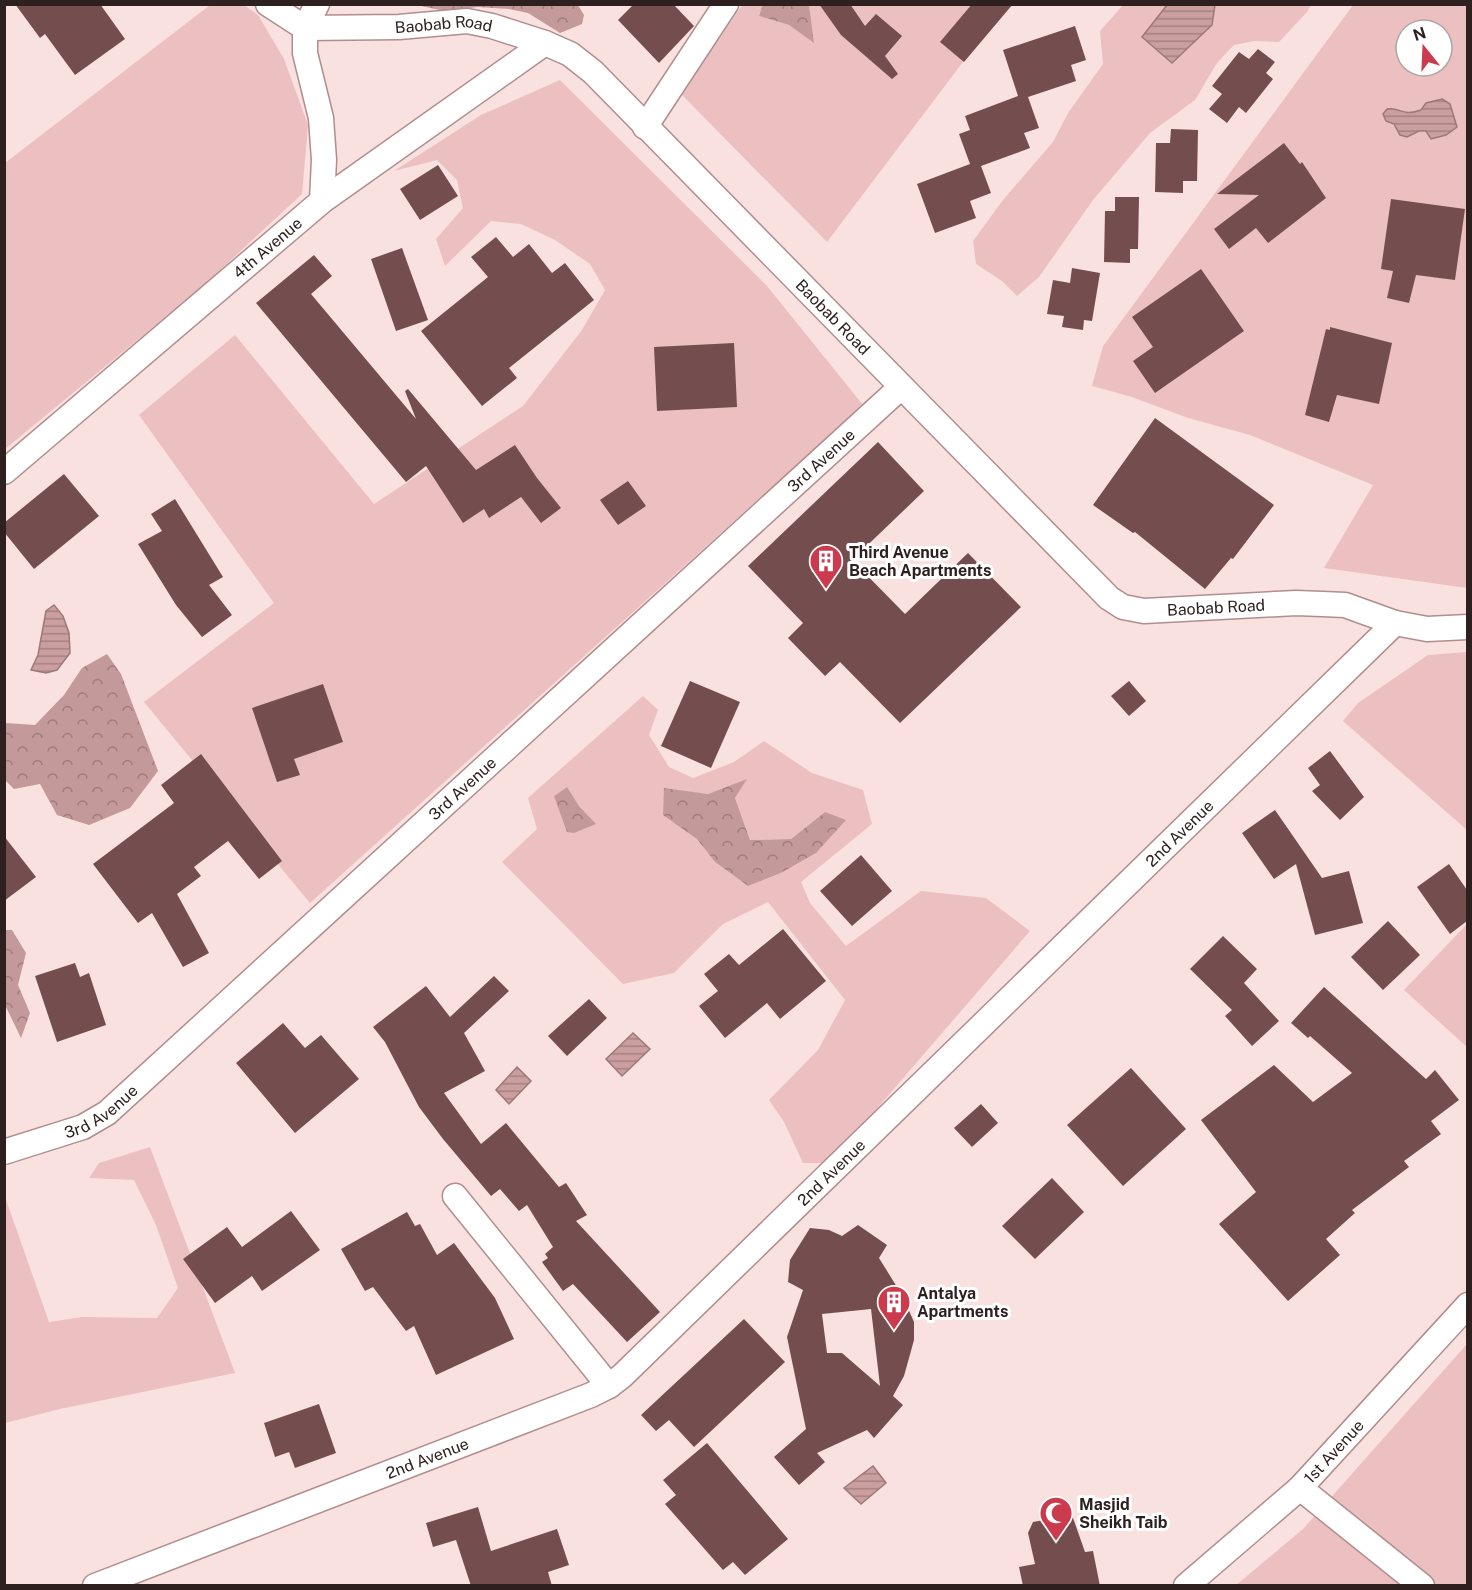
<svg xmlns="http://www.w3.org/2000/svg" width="1472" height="1590" font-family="'Public Sans',sans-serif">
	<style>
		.green { fill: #ecc0c0; fill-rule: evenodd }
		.forest { fill: url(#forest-crowns) }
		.water { fill: url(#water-rules); stroke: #9c7979; stroke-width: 1.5 }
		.building { fill: #744e4e; fill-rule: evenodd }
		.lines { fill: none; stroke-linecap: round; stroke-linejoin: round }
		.street-casing { stroke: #b28d8d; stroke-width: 27 }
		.street { stroke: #fff; stroke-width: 24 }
		.labels { text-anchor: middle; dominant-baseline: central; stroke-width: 6; stroke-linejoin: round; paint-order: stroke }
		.street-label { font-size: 16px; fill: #2f2020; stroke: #fff }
		.poi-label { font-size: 16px; font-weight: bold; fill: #2f2020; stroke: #fff; text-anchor: start }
	</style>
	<defs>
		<pattern id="forest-crowns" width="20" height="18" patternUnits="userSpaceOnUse" patternTransform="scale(1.5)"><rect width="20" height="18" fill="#c49999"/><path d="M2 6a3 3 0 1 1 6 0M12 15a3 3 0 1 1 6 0" fill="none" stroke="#a07c7c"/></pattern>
		<pattern id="water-rules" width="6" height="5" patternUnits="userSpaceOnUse" patternTransform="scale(1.5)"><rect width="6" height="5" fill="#cb9f9f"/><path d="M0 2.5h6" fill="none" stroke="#a58181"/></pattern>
	</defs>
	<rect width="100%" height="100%" fill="#f9e1e0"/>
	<g class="green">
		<path d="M210,5H244L258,15L284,59L308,125L302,194L203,286L5,449V163Z"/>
		<path d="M742,5H763L759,16L789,25L813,42L809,5H1006L827,242L682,95Z"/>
		<path d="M1123,5H1311L1307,12L1279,42L1254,41L1234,45L1217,63L1195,100L1150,133L1093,200L1039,277L1017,296L1002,281L976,264L973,241L1003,200L1053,142L1068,113L1103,64L1100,31Z"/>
		<path d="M1353,5H1467V588L1324,568L1373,485L1250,435L1188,418L1132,397L1092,386L1103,346ZM1406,30H1442V66H1406Z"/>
		<path d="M560,80L767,286L863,405L310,903L144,702L274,603L139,415L235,335L374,504L523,406L582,330L605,290L590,264L555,240L521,224L491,221L445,266L436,239L463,208L457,180L437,160L394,171L481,115Z"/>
		<path d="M1467,652H1468L1467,830L1343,721L1358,703L1428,655Z"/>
		<path d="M643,696L658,710L649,735L669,767L693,778L734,762L764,741L812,773L863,790L872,824L801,882L810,903L846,946L921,891L986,898L1030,931L830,1163H803L784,1122L769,1100L818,1050L845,1000L768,902L723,924L674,973L623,984L502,862L537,829L528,798ZM746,780L735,798L750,840L791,839L825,812L816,853L781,873L748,886L715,862L664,789L708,794ZM566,788L579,806L595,824L554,796Z"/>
		<path d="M1467,924V1047L1404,990Z"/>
		<path d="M150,1147L235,1373L60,1409L5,1423L4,1194L49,1322L82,1317L157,1318L178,1288L156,1225L134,1180L89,1178L99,1163Z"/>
		<path d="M1467,1344V1585L1235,1586L1303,1529Z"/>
	</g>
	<g class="forest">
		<path d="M763,4L809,5L814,43L789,25L759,16Z"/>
		<path d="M417,5H578L584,15L582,24L560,33L528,13L509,9L478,7L444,11Z"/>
		<path d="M107,654L121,674L158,771L130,808L89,825L57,815L40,784L14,789L5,780V723L35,725L64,695L82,668Z"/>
		<path d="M747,779L735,798L750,840L791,839L825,812L846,820L816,853L781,873L748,886L715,862L697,839L663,815L664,788L708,794Z"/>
		<path d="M567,787L579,806L596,824L574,833L567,832L554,796Z"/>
		<path d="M5,930H12L26,953L18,985L30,1013L21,1038L5,1005Z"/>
	</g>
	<g class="water">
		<path d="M1167,5H1215L1212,25L1172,63L1142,37Z"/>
		<path d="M1442,99L1450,104L1457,127L1446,135L1431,139L1426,131H1419L1407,137L1400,135L1394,124L1386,121L1383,114L1387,109C1401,107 1402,117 1421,110L1426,103Z"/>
		<path d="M54,605L63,616L69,633L70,653L57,670L46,673L31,670L38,655L46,611Z"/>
		<path d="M633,1033L650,1049L622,1076L606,1059Z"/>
		<path d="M517,1067L531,1081L509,1104L496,1090Z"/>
		<path d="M873,1466L886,1483L861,1504L844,1488Z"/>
	</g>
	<g class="building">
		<path d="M15,4H100L125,39L75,75L45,34L40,38Z"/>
		<path d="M634,4H673L694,26L659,63L618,20Z"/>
		<path d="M819,4H850L865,26L876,14L902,36L885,56L898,74L892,79L841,35Z"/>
		<path d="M972,4H1013L964,62L940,42Z"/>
		<path d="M1075,26L1086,60L1071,65L1076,81L1028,97L1039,128L1024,133L1030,148L981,166L991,193L970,201L976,218L935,233L917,184L970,164L959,134L970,130L965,116L1018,96L1003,50Z"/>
		<path d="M1258,49L1275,62L1266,73L1273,79L1246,113L1239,107L1227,123L1209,109L1222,94L1212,86L1239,52L1249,59Z"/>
		<path d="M1171,129L1198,130L1197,181H1183V193L1155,192L1156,143H1170Z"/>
		<path d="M1284,143L1300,164L1302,162L1326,198L1268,243L1256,228L1229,249L1214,229L1259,195L1217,194Z"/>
		<path d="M438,165L458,196L420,220L400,189Z"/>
		<path d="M1115,197H1139L1138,249H1130V263L1104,262L1105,211H1115Z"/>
		<path d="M1391,199L1465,209L1455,280L1416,275L1409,303L1387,298L1393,271L1381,269Z"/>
		<path d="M496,237L513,257L529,244L552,273L565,263L594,300L509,368L517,378L482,406L421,331L488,277L471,257Z"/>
		<path d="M402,248L428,320L396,331L371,259Z"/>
		<path d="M314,255L332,276L311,294L416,419L405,391L408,389L476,470L515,445L537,478L561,508L541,523L521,497L489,518L484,509L463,523L426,466L406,482L256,303Z"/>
		<path d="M1072,268L1100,273L1092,321L1084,320L1083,330L1062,327L1064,316L1047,314L1053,280L1070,283Z"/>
		<path d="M1201,269L1244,331L1155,393L1133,361L1153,347L1132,317Z"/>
		<path d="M1330,327L1392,343L1379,404L1337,395L1329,422L1305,415L1326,329L1330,330Z"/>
		<path d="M734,343L737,407L657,411L654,347Z"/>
		<path d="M1155,418L1274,505L1233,559L1231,558L1205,589L1135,532L1133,533L1093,505Z"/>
		<path d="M878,442L924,491L852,560L905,614L968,553L1021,607L900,723L840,662L825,676L788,638L803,623L748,566Z"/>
		<path d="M64,474L99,516L34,569L4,532V523Z"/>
		<path d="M628,481L646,506L618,525L600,500Z"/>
		<path d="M175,499L223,577L209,585L232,615L202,637L176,605L138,544L162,531L151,514Z"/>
		<path d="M690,681L740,702L711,768L661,746Z"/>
		<path d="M1129,681L1146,701L1129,716L1111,696Z"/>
		<path d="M323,684L343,742L294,759L300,775L277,782L252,708Z"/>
		<path d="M1330,751L1364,797L1340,820L1312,791L1320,785L1308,768Z"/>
		<path d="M201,754L282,861L259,879L228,841L194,867L201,876L177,894L209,953L183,967L152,913L138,923L93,864L174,803L161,785Z"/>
		<path d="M1275,810L1322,878L1349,871L1363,923L1315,935L1296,864L1274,879L1242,833Z"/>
		<path d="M4,836L36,877L4,901Z"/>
		<path d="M861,855L892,891L852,926L820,891Z"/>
		<path d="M1449,864L1467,890V921L1450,934L1417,887Z"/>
		<path d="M1388,921L1420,955L1383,990L1351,957Z"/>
		<path d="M783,929L826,981L780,1019L767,1003L725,1038L699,1006L718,991L704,974L729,954L739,965Z"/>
		<path d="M1223,936L1257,969L1244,983L1279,1021L1252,1046L1225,1016L1232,1010L1190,969Z"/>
		<path d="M75,963L80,977L89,973L106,1025L57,1042L35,976Z"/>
		<path d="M494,976L509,991L464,1033L485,1071L444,1093L481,1144L506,1123L559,1187L566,1183L587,1215L576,1221L660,1312L627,1342L573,1284L563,1291L542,1262L548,1258L545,1254L553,1247L527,1205L519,1211L500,1189L491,1196L443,1139L419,1107L385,1042L373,1027L426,986L450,1017Z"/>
		<path d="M1324,987L1426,1079L1435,1070L1459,1100L1431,1121L1441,1134L1404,1161L1409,1167L1352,1210L1355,1213L1326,1239L1340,1255L1288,1301L1219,1224L1256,1192L1201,1120L1274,1065L1313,1102L1352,1073L1310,1036L1308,1038L1291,1023Z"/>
		<path d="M589,999L607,1018L567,1056L548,1036Z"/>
		<path d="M283,1023L305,1048L321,1035L359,1079L295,1133L236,1063Z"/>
		<path d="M1131,1068L1186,1129L1123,1186L1067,1125Z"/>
		<path d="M981,1104L998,1123L972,1147L954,1128Z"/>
		<path d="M1052,1178L1084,1212L1035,1259L1002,1226Z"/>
		<path d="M291,1211L320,1250L262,1291L252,1276L215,1303L183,1259L227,1227L242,1247Z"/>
		<path d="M407,1212L415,1226L420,1224L437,1255L454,1243L495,1298L514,1339L436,1375L414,1326L406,1331L373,1287L365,1291L341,1249Z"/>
		<path d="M858,1225L887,1245L879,1258L902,1295L914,1322V1340L904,1376L893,1396L903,1405L874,1438L867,1430L817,1453L825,1462L799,1485L774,1457L806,1429L787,1337L803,1290L788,1282L790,1260L810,1228L829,1230L842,1236ZM871,1309L880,1386L842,1353H827L822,1314Z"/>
		<path d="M744,1319L785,1362L694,1447L669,1420L656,1431L641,1415Z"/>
		<path d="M319,1404L336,1453L295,1468L289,1452L275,1457L264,1423Z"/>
		<path d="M707,1443L788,1539L745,1575L733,1562L723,1570L665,1504L676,1495L663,1480Z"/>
		<path d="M478,1507L491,1551L557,1529L569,1565L548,1572L552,1586H471L456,1540L433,1547L426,1523Z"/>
		<path d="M1072,1515L1085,1552L1093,1551L1100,1586H1023L1019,1567L1035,1564L1028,1533L1033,1522Z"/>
	</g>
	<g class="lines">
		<g class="street-casing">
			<g id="street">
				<path id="s1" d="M268,4L305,28L399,27L467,21L492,26L545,43L570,54L593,72L1109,598L1123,607L1144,611L1296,603L1322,604L1345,605L1395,623"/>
				<path d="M317,4L305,28V53L321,118L324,160L322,201"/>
				<path d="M645,127L726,4"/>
				<path id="s2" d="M4,472L322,201L545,43"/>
				<path id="s3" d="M4,1152L83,1127L107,1113L900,388"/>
				<path d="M455,1196L609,1386"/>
				<path d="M1300,1488L1422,1586"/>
				<path id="s4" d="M95,1586L591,1395L609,1386L622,1376L1395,623L1427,629L1468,627"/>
				<path id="s5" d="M1186,1586L1300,1488L1468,1305"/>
			</g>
		</g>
		<use href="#street" class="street"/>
	</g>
	<defs>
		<g id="building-pin" transform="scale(1.725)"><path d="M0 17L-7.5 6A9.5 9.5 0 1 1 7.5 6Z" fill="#cc3b4d" stroke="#fff"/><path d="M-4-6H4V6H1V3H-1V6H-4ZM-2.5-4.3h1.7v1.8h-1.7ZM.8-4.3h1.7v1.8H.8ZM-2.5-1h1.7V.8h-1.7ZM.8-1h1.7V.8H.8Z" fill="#fff"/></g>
		<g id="mosque-pin" transform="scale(1.725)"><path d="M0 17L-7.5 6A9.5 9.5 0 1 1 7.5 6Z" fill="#cc3b4d" stroke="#fff"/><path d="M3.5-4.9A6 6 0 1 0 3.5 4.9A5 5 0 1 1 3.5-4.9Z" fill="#fff"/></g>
	</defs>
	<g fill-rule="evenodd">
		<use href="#building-pin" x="826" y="561"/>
		<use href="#building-pin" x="894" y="1302"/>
		<use href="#mosque-pin" x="1056" y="1513"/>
	</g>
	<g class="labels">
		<g class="street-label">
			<text stroke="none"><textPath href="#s1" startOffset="183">Baobab Road</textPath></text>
			<text stroke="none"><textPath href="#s2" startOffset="346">4th Avenue</textPath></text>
			<text stroke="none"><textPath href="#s1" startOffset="687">Baobab Road</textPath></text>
			<text stroke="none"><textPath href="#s3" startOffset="1078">3rd Avenue</textPath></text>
			<text stroke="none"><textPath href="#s1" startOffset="1191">Baobab Road</textPath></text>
			<text stroke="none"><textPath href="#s3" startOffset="592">3rd Avenue</textPath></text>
			<text stroke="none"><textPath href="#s4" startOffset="1346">2nd Avenue</textPath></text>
			<text stroke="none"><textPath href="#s3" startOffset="106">3rd Avenue</textPath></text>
			<text stroke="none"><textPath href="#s4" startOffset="860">2nd Avenue</textPath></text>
			<text stroke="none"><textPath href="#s5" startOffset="200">1st Avenue</textPath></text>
			<text stroke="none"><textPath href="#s4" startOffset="356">2nd Avenue</textPath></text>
		</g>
		<g class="poi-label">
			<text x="849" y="552">Third Avenue<tspan x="849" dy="18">Beach Apartments</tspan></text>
			<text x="917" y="1293">Antalya<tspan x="917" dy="18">Apartments</tspan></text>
			<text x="1079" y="1504">Masjid<tspan x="1079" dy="18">Sheikh Taib</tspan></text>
		</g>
	</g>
	<rect width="1472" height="1590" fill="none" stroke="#2f2020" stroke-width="12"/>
	<g transform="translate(1424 48) rotate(342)"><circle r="28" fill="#ffffff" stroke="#aca6a6" stroke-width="1.5"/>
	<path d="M0-4.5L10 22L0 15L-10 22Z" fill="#cc3b4d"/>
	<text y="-9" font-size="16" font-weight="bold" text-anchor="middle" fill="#2f2020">N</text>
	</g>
</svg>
